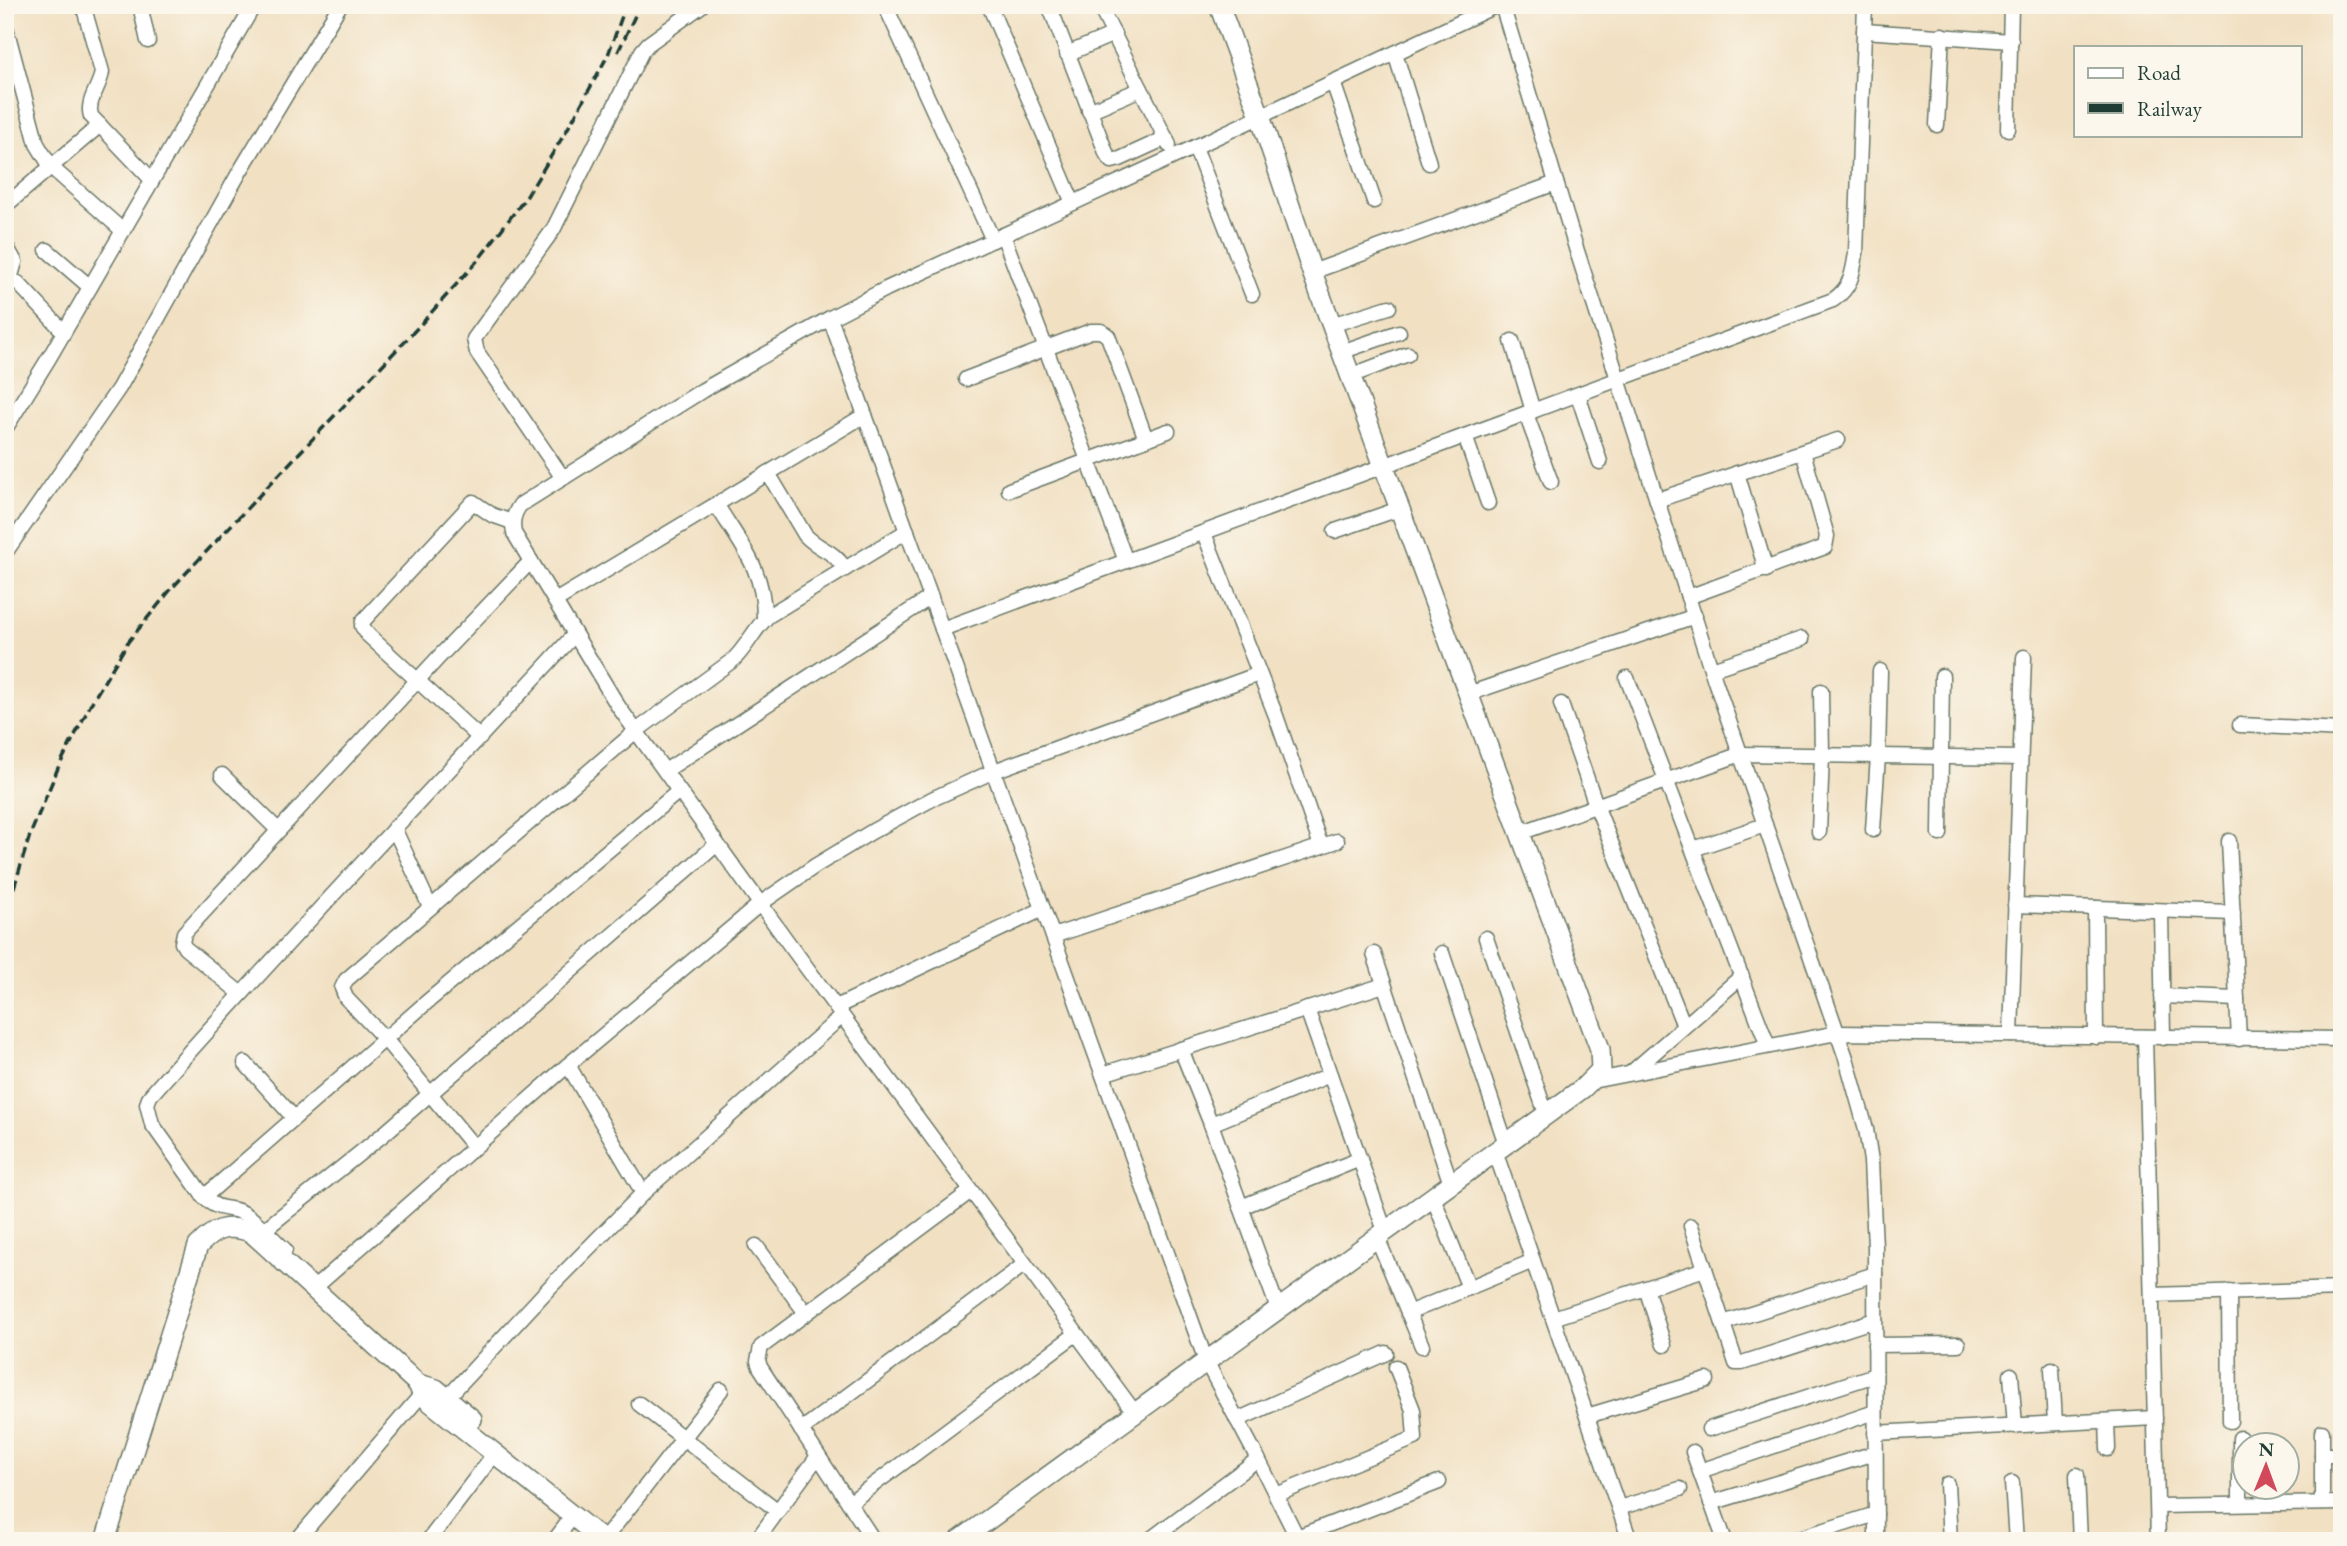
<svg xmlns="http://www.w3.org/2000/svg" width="2347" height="1546" font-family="'EB Garamond',serif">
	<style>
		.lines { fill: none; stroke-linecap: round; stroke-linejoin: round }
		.street-casing { stroke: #687666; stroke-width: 17 }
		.secondary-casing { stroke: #687666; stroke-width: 22 }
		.street { stroke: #fff; stroke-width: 14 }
		.secondary { stroke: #fff; stroke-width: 19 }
		.rail { stroke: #1f3d34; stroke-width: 3.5; stroke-dasharray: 10 5; stroke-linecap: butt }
	</style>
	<rect width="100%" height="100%" fill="#fbf7ec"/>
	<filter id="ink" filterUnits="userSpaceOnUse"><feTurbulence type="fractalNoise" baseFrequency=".0143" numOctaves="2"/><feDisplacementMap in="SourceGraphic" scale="14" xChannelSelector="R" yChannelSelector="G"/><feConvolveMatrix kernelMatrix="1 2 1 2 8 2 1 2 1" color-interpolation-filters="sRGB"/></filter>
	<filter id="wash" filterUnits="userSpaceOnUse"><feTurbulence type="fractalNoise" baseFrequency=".00686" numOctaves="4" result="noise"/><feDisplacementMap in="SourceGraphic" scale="28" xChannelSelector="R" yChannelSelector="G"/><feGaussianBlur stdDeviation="1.57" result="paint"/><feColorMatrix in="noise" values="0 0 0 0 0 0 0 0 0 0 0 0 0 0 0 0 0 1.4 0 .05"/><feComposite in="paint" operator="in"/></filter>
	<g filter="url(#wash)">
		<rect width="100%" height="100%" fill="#f1e0c2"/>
	</g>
	<g filter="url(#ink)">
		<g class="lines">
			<g class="street-casing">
				<g id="street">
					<path d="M83,5L102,72C100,87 86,101 91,116L152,180"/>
					<path d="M140,5L148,41"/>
					<path d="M885,5L993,240"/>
					<path d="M989,5L1073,203"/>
					<path d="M1049,5L1107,155L1112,161L1120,159L1166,138"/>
					<path d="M1099,5L1169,145"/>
					<path d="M1502,5L1576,248L1715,681L1846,1058L1866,1129L1871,1161L1875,1247L1876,1541"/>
					<path d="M5,24L37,144L51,167L123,231"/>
					<path d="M1864,31L2011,41"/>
					<path d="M1395,53L1429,163"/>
					<path d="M1067,54L1114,34"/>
					<path d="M1333,82L1374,201"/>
					<path d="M1089,111L1141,89"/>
					<path d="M1937,125L1942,35"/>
					<path d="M2008,129L2011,5"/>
					<path d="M1195,147L1252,294"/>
					<path d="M5,206L100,125"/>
					<path d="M1003,235L1126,561"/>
					<path d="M5,244L15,262L10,279"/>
					<path d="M47,250L90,287"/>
					<path d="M1312,272L1556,183"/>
					<path d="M5,279L18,283L64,332"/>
					<path d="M830,318L1206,1361L1258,1459L1299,1541"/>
					<path d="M1331,325L1389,307"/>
					<path d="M1512,341L1533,411"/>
					<path d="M1341,352L1399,332"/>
					<path d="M1350,376L1408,354"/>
					<path d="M966,379L1091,331H1101L1108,336L1146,439"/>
					<path d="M1578,395L1600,462"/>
					<path d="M1526,414L1551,482"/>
					<path d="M5,429L49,358L254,5"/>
					<path d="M1465,436L1488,503"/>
					<path d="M768,473L805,535C820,551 833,549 845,569"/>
					<path d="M1737,473L1766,570"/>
					<path d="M563,478L477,352L474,339L553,230L642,51L648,44L702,5"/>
					<path d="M1009,490L1168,431"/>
					<path d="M1657,500L1838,440"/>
					<path d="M716,504C741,545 765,570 764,620"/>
					<path d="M1335,531L1399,509"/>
					<path d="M1204,533L1276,716L1321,846"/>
					<path d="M5,553L119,388L239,173L340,5"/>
					<path d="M1688,597L1825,547L1827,536L1803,452"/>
					<path d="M555,601L865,415"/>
					<path d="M942,629L1833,300C1851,288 1853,273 1856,253L1865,5"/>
					<path d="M1712,669L1802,639"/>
					<path d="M1627,678L1768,1046"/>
					<path d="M1468,694L1695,616"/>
					<path d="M1561,704L1596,805L1684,1026"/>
					<path d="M2240,725L2342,730"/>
					<path d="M480,738L368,635L362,626L363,621L473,502L492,515L512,522"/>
					<path d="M665,771L931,597"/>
					<path d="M222,775L278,830"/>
					<path d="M394,828L430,907"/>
					<path d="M1873,830L1878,756L1880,671"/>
					<path d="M1819,832L1822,755L1821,691"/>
					<path d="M1520,833L1741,754L2020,758"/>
					<path d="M1940,834L1942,676"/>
					<path d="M2229,841L2239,1039"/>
					<path d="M1693,849L1765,825"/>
					<path d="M2015,905L2233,913"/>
					<path d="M2095,908L2096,1037"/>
					<path d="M2161,911L2163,1038"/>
					<path d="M1053,936L1337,841"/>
					<path d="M1486,938L1546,1114"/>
					<path d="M1442,953L1506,1144"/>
					<path d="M1374,954L1451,1184"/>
					<path d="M240,993L185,948L182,943L184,933L438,658L531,561"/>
					<path d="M2162,996L2237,999"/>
					<path d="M836,1007L1043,909"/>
					<path d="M1307,1009L1385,1231"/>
					<path d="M2011,1035L2024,657"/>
					<path d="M2145,1037L2158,1541"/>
					<path d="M1181,1049L1211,1124L1278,1309"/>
					<path d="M245,1063L294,1118"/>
					<path d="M568,1065L643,1193"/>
					<path d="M1632,1072L1742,976"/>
					<path d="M1103,1074L1384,985"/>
					<path d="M1592,1081L1837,1033L2342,1039"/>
					<path d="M1211,1124L1330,1075"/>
					<path d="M474,1147L385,1039L346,998L342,988L346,980L636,731L733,660C747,647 754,629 768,616L907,531"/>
					<path d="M1495,1151L1630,1541"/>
					<path d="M204,1197L427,1002L679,791"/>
					<path d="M1433,1197L1469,1288"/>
					<path d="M1241,1207L1360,1159"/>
					<path d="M1691,1226L1736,1363H1742L1875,1320"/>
					<path d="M264,1230L385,1133L717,844"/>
					<path d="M1377,1237L1422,1346"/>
					<path d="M756,1246L806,1313"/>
					<path d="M285,1250C273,1239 261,1225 248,1216C232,1204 220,1214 204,1197L152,1124L147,1104L150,1096C288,939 433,789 574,635"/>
					<path d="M320,1283L568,1065L760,904L815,866L873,831L932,799L994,771L1259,674"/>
					<path d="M1646,1288L1664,1345"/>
					<path d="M2229,1292L2230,1421"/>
					<path d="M2152,1295L2342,1289"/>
					<path d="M1408,1313L1533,1261"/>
					<path d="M1553,1318L1705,1269"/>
					<path d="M1723,1323L1875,1274"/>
					<path d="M1875,1345L1958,1344"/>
					<path d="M2052,1369L2055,1423"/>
					<path d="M2011,1375L2015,1426"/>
					<path d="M447,1398L550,1287L643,1193L842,1016"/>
					<path d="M639,1404L778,1511"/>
					<path d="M1135,1413L787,941L618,706L514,533C512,522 513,515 520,505L703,390L830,318L886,289L1195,147L1497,5"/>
					<path d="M1587,1416L1707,1380"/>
					<path d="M1237,1420L1386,1353"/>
					<path d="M2107,1421L2108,1449"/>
					<path d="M1709,1429L1875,1375"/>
					<path d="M801,1430L1025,1264"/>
					<path d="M2322,1432V1503"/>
					<path d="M1875,1433L2155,1418"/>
					<path d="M2240,1438V1504"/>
					<path d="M1693,1452L1725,1541"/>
					<path d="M2322,1455H2342"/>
					<path d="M1700,1471L1875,1412"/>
					<path d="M2077,1475L2080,1541"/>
					<path d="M2012,1483L2016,1541"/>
					<path d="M1947,1484L1950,1541"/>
					<path d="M1276,1495L1415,1438L1413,1410L1396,1367"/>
					<path d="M849,1503L1076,1334"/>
					<path d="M1711,1503L1875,1453"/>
					<path d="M2158,1506L2342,1503"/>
					<path d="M1619,1508L1680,1489"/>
					<path d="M610,1532L721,1390"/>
					<path d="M1297,1537L1439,1482"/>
					<path d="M296,1541L422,1394"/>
					<path d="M428,1541L495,1453"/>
					<path d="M554,1541L573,1516"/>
					<path d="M756,1541L818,1456"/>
					<path d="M874,1541L760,1367L758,1361L761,1347L971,1191"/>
					<path d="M1148,1541L1258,1459"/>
					<path d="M1790,1541L1876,1514"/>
				</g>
			</g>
			<g class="secondary-casing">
				<g id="secondary">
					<path d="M418,1384L436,1389L472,1419"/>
					<path d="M105,1541L198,1246C215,1228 227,1224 251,1232L418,1384L422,1394L429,1401L604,1541"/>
					<path d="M959,1541L1583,1088L1601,1070L1600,1049L1312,272L1260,116L1219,5"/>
				</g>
			</g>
			<use href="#street" class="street"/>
			<use href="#secondary" class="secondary"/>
			<g class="rail">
				<path d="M618,52L640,5"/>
				<path d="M5,917L30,835L58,768L93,700L128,642L172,588L421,324L479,259L527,196L571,123L608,55L626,5"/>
			</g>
		</g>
	</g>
	<rect width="2347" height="1546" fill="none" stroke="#fbf7ec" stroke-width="28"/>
	<rect x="2074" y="46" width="228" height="91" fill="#fbf7ec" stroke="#a3ada2" stroke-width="2"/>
	<rect x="2088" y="68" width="35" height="10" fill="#ffffff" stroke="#a3ada2" stroke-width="2"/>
	<text x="2137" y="80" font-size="21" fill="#1f3d34">Road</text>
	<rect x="2088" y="103" width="35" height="10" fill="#1f3d34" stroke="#a3ada2" stroke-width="2"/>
	<text x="2137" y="116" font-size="21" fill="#1f3d34">Railway</text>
	<g transform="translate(2266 1466) rotate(1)"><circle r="33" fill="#fbf7ec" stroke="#a3ada2" stroke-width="2"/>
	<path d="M0-5L12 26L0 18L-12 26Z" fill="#d1495b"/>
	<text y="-10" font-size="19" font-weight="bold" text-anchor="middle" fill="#1f3d34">N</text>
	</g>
</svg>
